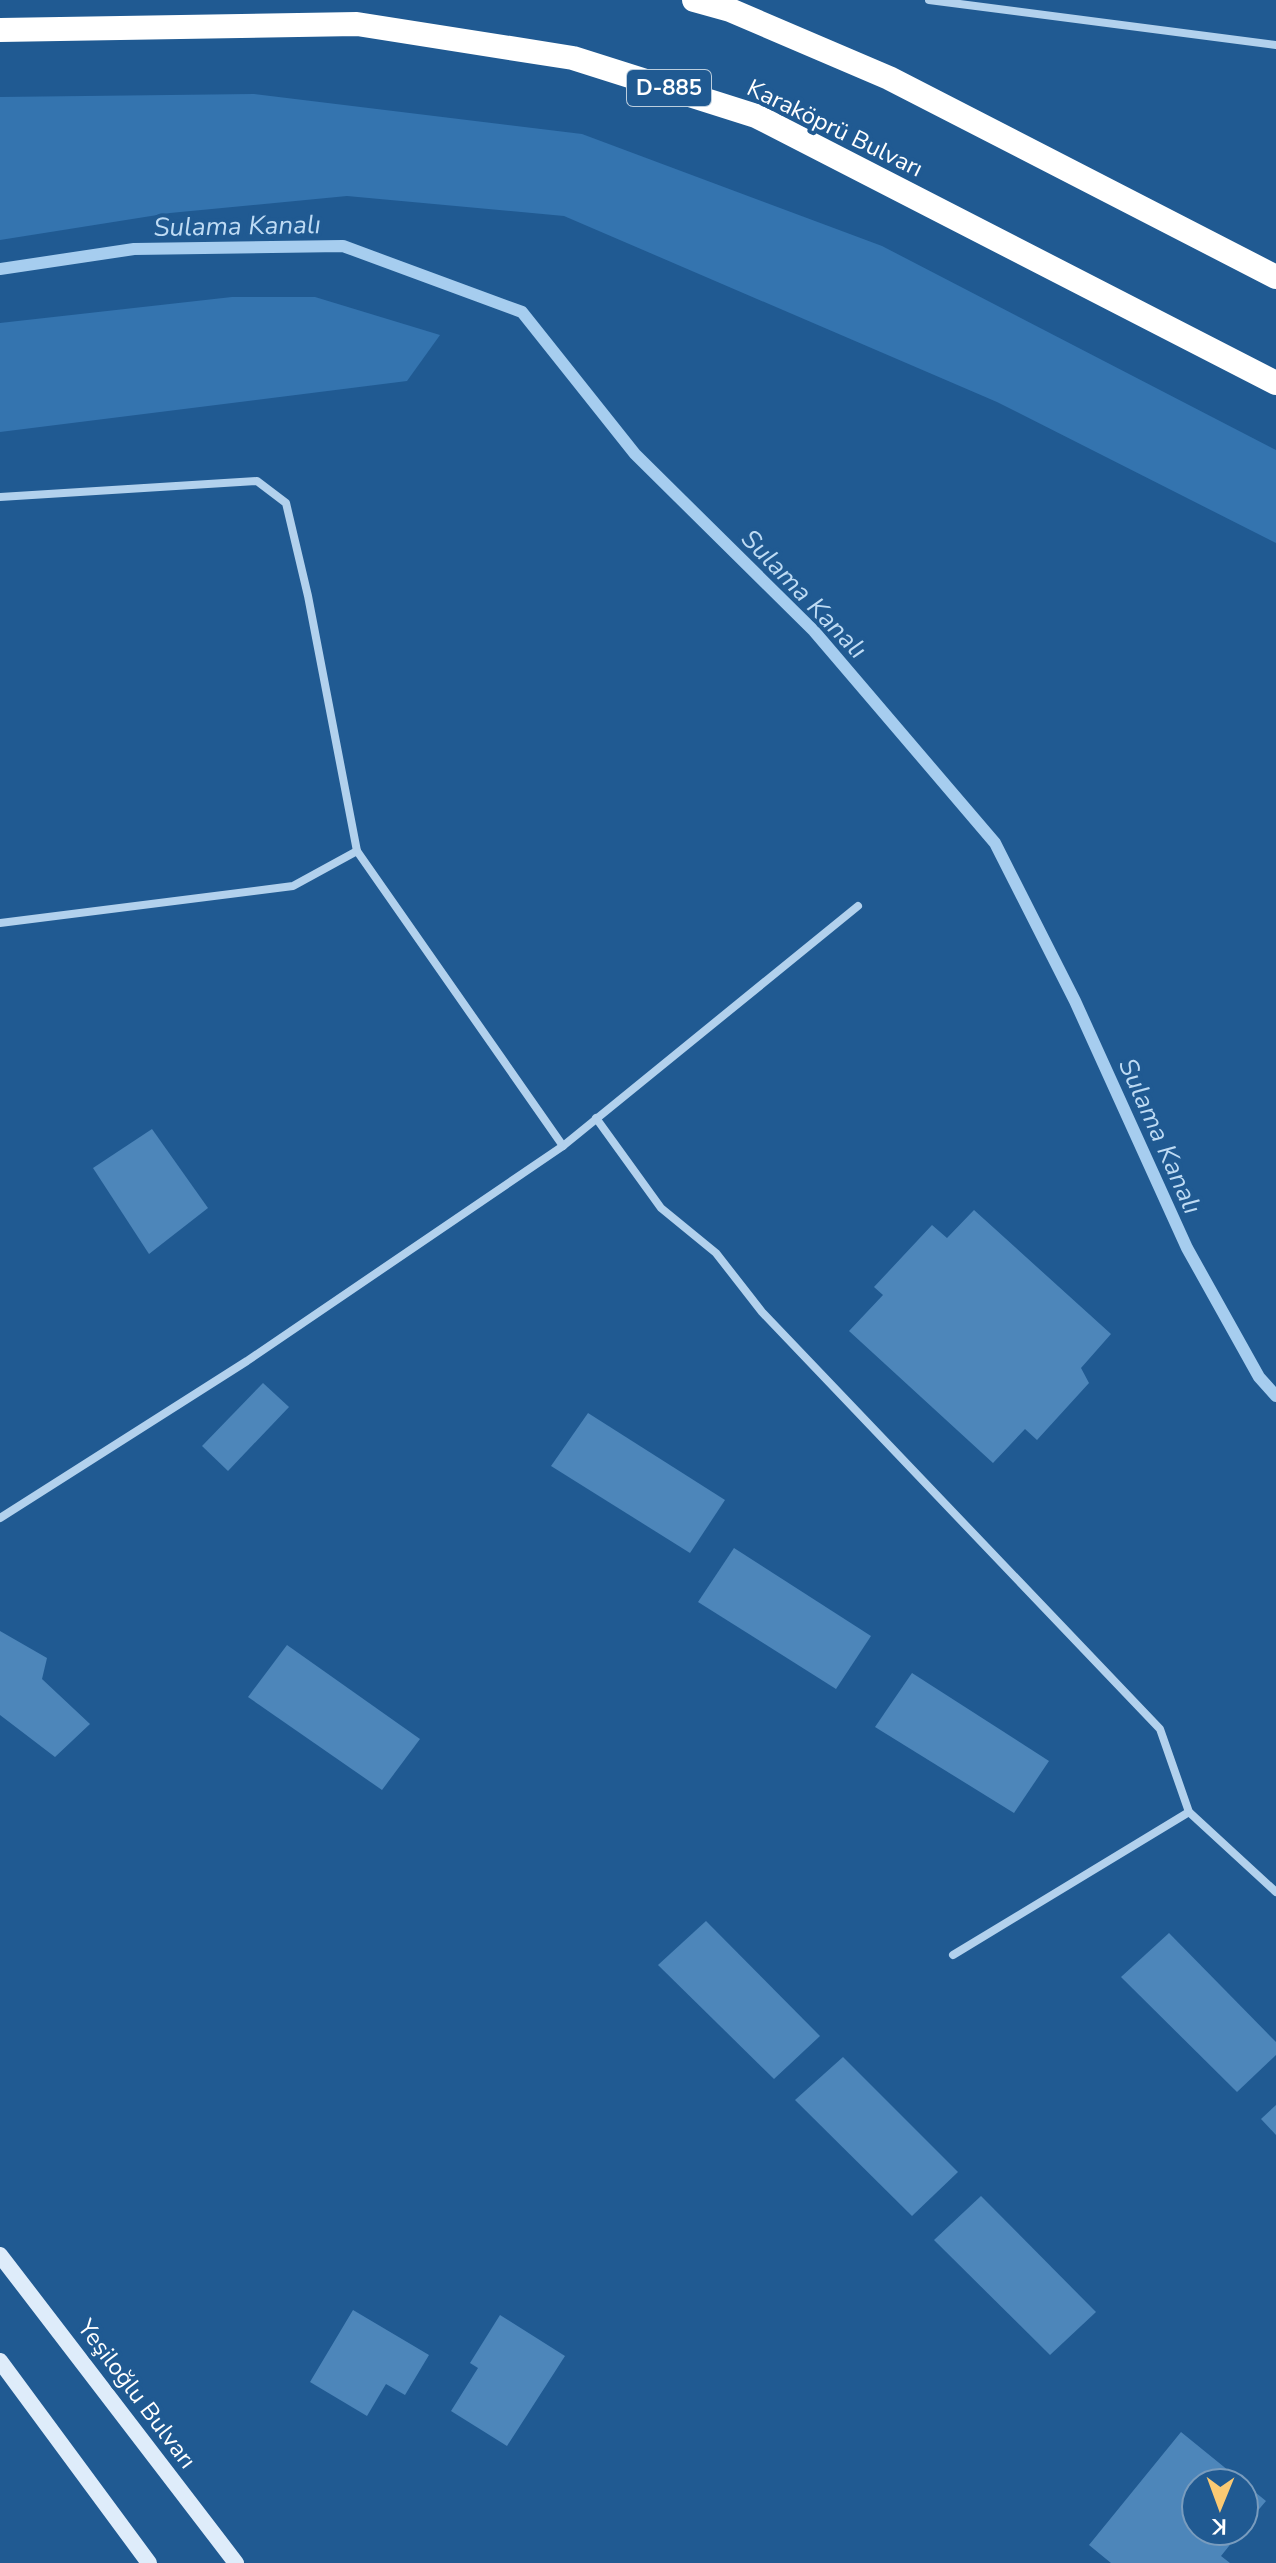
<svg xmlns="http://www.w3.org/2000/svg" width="1276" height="2563" font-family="'Nunito Sans',sans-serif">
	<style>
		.green { fill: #3474af }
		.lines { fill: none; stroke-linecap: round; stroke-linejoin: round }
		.stream { stroke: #a6cdef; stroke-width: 12 }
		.building { fill: #4d86ba }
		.street { stroke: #b2d1ed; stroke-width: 8 }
		.secondary { stroke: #deecfa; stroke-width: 16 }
		.highway { stroke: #fff; stroke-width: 24 }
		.labels { text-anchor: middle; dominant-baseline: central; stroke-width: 8; stroke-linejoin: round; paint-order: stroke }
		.shield { fill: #205a92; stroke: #bccede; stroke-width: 2 }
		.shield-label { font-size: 22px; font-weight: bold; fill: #fff }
		.street-label { font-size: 24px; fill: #fff; stroke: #205a92 }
		.water-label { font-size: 26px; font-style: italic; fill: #bedbf4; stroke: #205a92 }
	</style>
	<rect width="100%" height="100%" fill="#205a92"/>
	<g class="green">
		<path d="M254,94L582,134L882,246L1276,450V543L997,402L564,216L347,196L170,213L0,240V97Z"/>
		<path d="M232,297H315L440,335L407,381L0,432V323Z"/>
	</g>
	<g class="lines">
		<path class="stream" d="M0,269L134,249L343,246L522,312L635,454L814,631L995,843L1075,1001L1187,1248L1259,1377L1276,1396"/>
	</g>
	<g class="building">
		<path d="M152,1129L208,1208L149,1254L93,1168Z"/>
		<path d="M974,1210L1111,1334L1081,1368L1089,1383L1037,1440L1025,1429L993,1463L849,1331L883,1295L874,1287L932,1225L947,1238Z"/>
		<path d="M263,1383L289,1407L228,1471L202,1446Z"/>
		<path d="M588,1413L725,1500L690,1553L551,1466Z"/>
		<path d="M734,1548L871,1636L836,1689L698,1602Z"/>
		<path d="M0,1631L47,1658L42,1679L90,1724L55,1757L0,1715Z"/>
		<path d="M287,1645L420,1739L382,1790L248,1697Z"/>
		<path d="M912,1673L1049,1761L1014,1813L875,1727Z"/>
		<path d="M706,1921L820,2036L774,2079L658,1965Z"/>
		<path d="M1169,1933L1276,2042V2055L1237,2092L1121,1977Z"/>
		<path d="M843,2057L958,2172L912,2216L795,2100Z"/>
		<path d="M1276,2105V2135L1261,2119Z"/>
		<path d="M981,2196L1096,2312L1050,2355L934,2240Z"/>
		<path d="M353,2310L429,2355L405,2395L386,2384L367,2416L310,2382Z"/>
		<path d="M500,2315L565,2356L507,2446L451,2411L478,2368L470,2363Z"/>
		<path d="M1181,2432L1266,2501L1244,2527V2483H1196V2531H1241L1221,2556L1230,2563H1111L1089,2545Z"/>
	</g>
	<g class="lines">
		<g class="street">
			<path d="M929,0L1276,45"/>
			<path d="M0,497L257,481L286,503L308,596L357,851L563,1146"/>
			<path d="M0,923L293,886L357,851"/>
			<path d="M596,1118L661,1208L716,1253L762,1312L1160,1729L1189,1812L1276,1892"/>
			<path d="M0,1518L247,1361L563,1146L858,906"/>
			<path d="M953,1955L1189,1812"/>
		</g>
		<g class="secondary">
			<path d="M0,2255L236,2563"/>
			<path d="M0,2361L149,2563"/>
		</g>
		<g class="highway">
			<path d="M694,0L730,10L889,78L1276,277"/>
			<path d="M0,30L357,24L573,58L756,116L1276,383"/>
		</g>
	</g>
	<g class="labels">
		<rect class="shield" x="627" y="70" width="84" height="36" rx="6"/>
		<g class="shield-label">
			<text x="669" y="88">D-885</text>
		</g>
		<g class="street-label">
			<text transform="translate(835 128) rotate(26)">Karaköprü Bulvarı</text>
			<text transform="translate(137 2394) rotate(53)">Yeşiloğlu Bulvarı</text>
		</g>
		<g class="water-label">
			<text transform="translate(237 226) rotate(-1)">Sulama Kanalı</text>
			<text transform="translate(804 594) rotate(46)">Sulama Kanalı</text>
			<text transform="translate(1160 1136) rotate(66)">Sulama Kanalı</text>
		</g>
	</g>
	<g transform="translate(1220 2507) rotate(181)"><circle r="38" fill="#205a92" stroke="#799cbe" stroke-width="2"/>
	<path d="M0-6L14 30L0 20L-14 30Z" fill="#fac973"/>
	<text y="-12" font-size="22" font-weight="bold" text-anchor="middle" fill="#ffffff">K</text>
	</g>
</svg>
